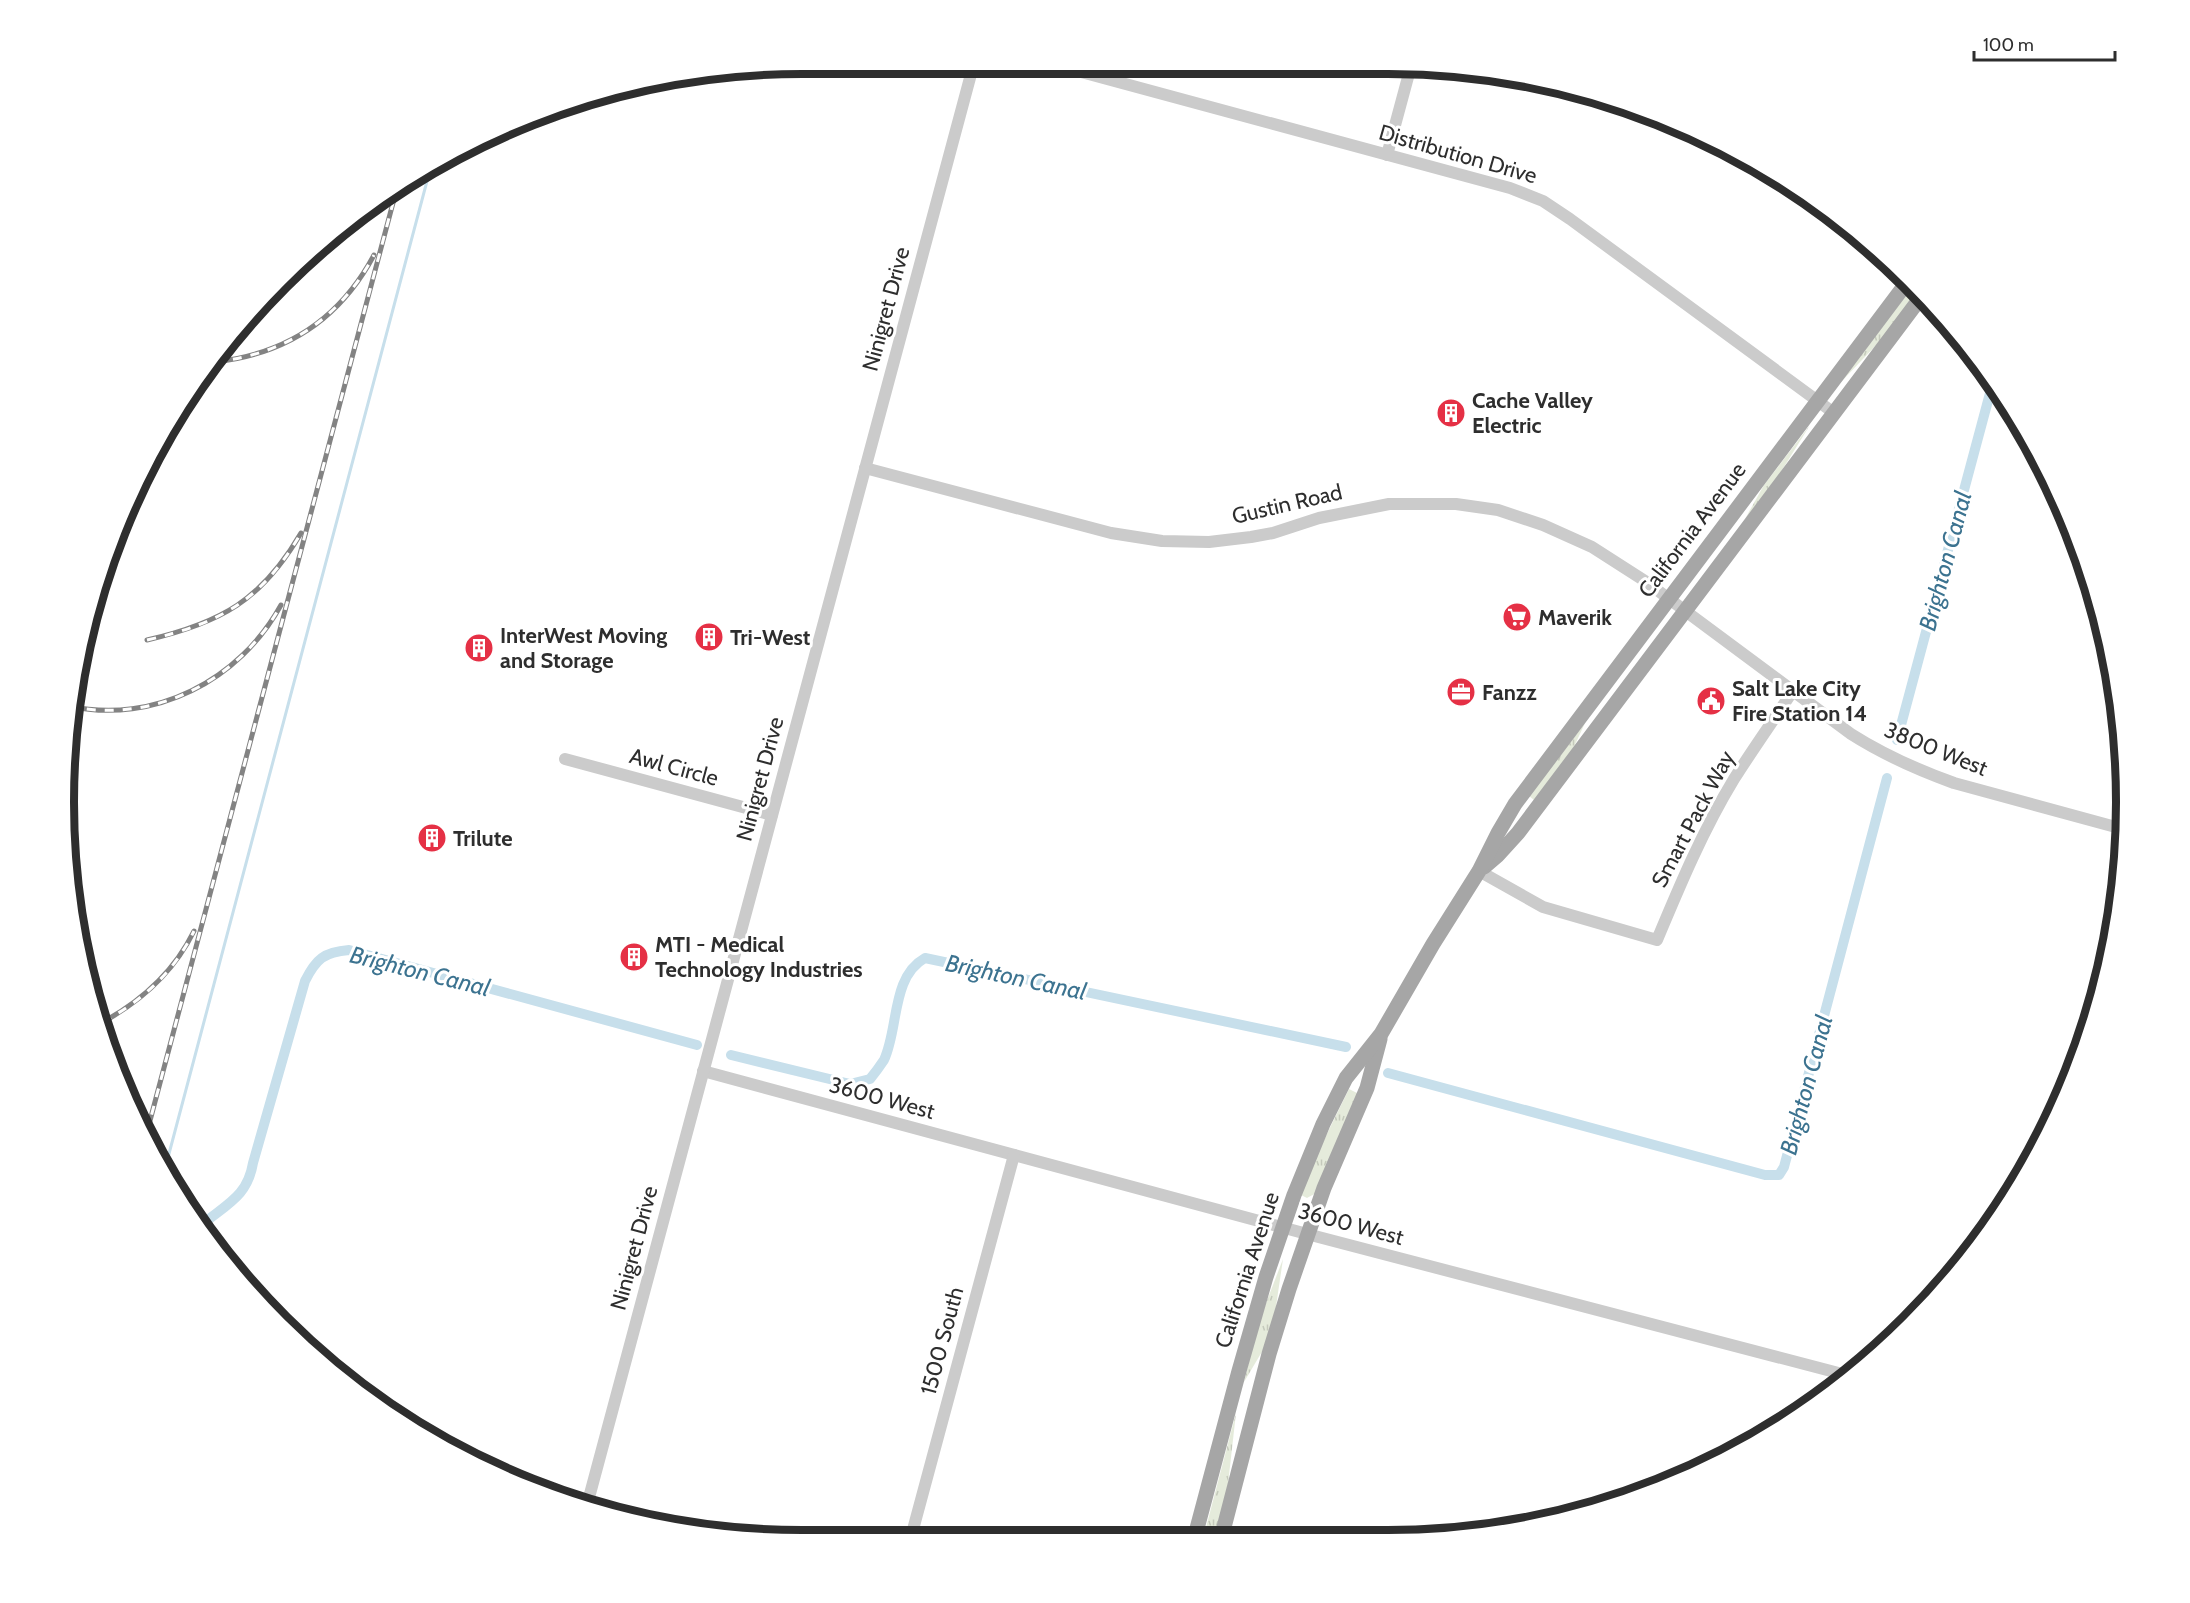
<svg xmlns="http://www.w3.org/2000/svg" width="2190" height="1603" font-family="Cabin,sans-serif">
	<style>
		.grass { fill: url(#grass-tufts) }
		.lines { fill: none; stroke-linecap: round; stroke-linejoin: round }
		.stream { stroke: #c7dfeb; stroke-width: 3 }
		.canal { stroke: #c7dfeb; stroke-width: 10 }
		.minor { stroke: #cbcbcb; stroke-width: 12 }
		.major { stroke: #a6a6a6; stroke-width: 15 }
		.rail-casing { stroke: #838383; stroke-width: 5 }
		.rail { stroke: #fff; stroke-width: 3; stroke-dasharray: 9; stroke-linecap: butt }
		.labels { text-anchor: middle; dominant-baseline: central; stroke-width: 6; stroke-linejoin: round; paint-order: stroke }
		.street-label { font-size: 22px; fill: #2e2e2e; stroke: #fff }
		.poi-label { font-size: 22px; font-weight: bold; fill: #2e2e2e; stroke: #fff; text-anchor: start }
		.water-label { font-size: 24px; font-style: italic; fill: #3c7390; stroke: #fff }
		.rim { fill: none; stroke: #2e2e2e; stroke-width: 8 }
	</style>
	<defs>
		<pattern id="grass-tufts" width="24" height="20" patternUnits="userSpaceOnUse" patternTransform="scale(1.5)"><rect width="24" height="20" fill="#e5ebdb"/><path d="M3 7l-1-3M5 7V3M7 7l1-3M15 17l-1-3M17 17v-4M19 17l1-3" fill="none" stroke="#c5cabc"/></pattern>
	</defs>
	<rect width="100%" height="100%" fill="#fff"/>
	<g class="grass">
		<path d="M1913,286L1918,291L1883,338L1840,383Z"/>
		<path d="M1810,425L1779,475L1745,519L1764,485Z"/>
		<path d="M1585,723L1573,749L1534,800L1529,796Z"/>
		<path d="M1349,1089L1359,1094L1318,1192L1307,1198L1301,1195L1320,1148Z"/>
		<path d="M1283,1259L1274,1320L1266,1345L1244,1382L1258,1324Z"/>
		<path d="M1236,1413L1227,1493L1216,1535H1204Z"/>
	</g>
	<g class="lines">
		<path class="stream" d="M166,1165L431,166"/>
		<g class="canal">
			<path d="M1897,740L1993,382"/>
			<path d="M731,1055L850,1084L870,1079C875,1073 880,1066 884,1060C899,1028 891,977 925,958L1346,1047"/>
			<path d="M1388,1073L1765,1175H1779L1784,1167L1887,778"/>
			<path d="M209,1219C231,1202 248,1193 253,1163L305,981C316,959 324,952 349,950L697,1045"/>
		</g>
		<g class="minor">
			<path d="M1048,63L1510,188L1543,201L1570,219L1834,413"/>
			<path d="M1387,155L1411,66"/>
			<path d="M865,468L1111,533L1162,541L1209,542L1251,537L1273,533L1319,518L1389,504H1456L1498,510L1543,525L1592,547L1645,581L1851,734C1884,755 1918,770 1954,783L2123,829"/>
			<path d="M565,759L772,815"/>
			<path d="M1479,871L1543,907L1657,940C1680,885 1703,830 1734,779C1753,749 1773,721 1792,692"/>
			<path d="M703,1071L1307,1234L1850,1376"/>
			<path d="M587,1505L974,63"/>
			<path d="M911,1537L1014,1155"/>
		</g>
		<g class="major">
			<path d="M1484,867L1498,855L1518,833L1922,296"/>
			<path d="M1222,1535L1269,1354L1289,1289L1324,1188L1367,1088L1380,1039"/>
			<path d="M1195,1536L1239,1371L1266,1277L1294,1195L1323,1124L1346,1078L1381,1034L1433,944L1479,871L1498,833L1515,804L1908,281"/>
		</g>
		<g class="rail-casing">
			<g id="rail">
				<path d="M215,362C286,354 340,319 374,255"/>
				<path d="M147,640C221,623 262,600 301,533"/>
				<path d="M69,706C154,725 240,680 281,605"/>
				<path d="M103,1022C143,1000 174,972 194,931"/>
				<path d="M147,1132L398,184"/>
			</g>
		</g>
		<use href="#rail" class="rail"/>
	</g>
	<defs>
		<g id="building-disc" transform="scale(1.5)"><circle r="9.5" fill="#e53045" stroke="#fff"/><path d="M-4-6H4V6H1V3H-1V6H-4ZM-2.5-4.3h1.7v1.8h-1.7ZM.8-4.3h1.7v1.8H.8ZM-2.5-1h1.7V.8h-1.7ZM.8-1h1.7V.8H.8Z" fill="#fff"/></g>
		<g id="supermarket-disc" transform="scale(1.5)"><circle r="9.5" fill="#e53045" stroke="#fff"/><path d="M-6-5.5h2.5l.6 2H6L4.5 2H-2.5L-4.4-4H-6ZM-1.5 3.2a1.3 1.3 0 1 0 .1 0ZM3 3.2a1.3 1.3 0 1 0 .1 0Z" fill="#fff"/></g>
		<g id="office-disc" transform="scale(1.5)"><circle r="9.5" fill="#e53045" stroke="#fff"/><path d="M-6-3h4V-5.5h4V-3h4V5H-6ZM-1-4.5V-3h2v-1.5ZM-6 0V1H6V0Z" fill="#fff"/></g>
		<g id="civic-disc" transform="scale(1.5)"><circle r="9.5" fill="#e53045" stroke="#fff"/><path d="M-.6-6.5H3V-4.5H.6V-3L4-1V1h2V6H-6V1h2V-1L-.6-3ZM-1.2 2.5V6h2.4V2.5Z" fill="#fff"/></g>
	</defs>
	<g fill-rule="evenodd">
		<use href="#building-disc" x="1451" y="413"/>
		<use href="#supermarket-disc" x="1517" y="617"/>
		<use href="#building-disc" x="709" y="637"/>
		<use href="#building-disc" x="479" y="648"/>
		<use href="#office-disc" x="1461" y="692"/>
		<use href="#civic-disc" x="1711" y="701"/>
		<use href="#building-disc" x="432" y="838"/>
		<use href="#building-disc" x="634" y="957"/>
	</g>
	<g class="labels">
		<g class="street-label">
			<text transform="translate(1458 154) rotate(16)">Distribution Drive</text>
			<text transform="translate(886 309) rotate(-75)">Ninigret Drive</text>
			<text transform="translate(1287 504) rotate(-13)">Gustin Road</text>
			<text transform="translate(1692 530) rotate(-53)">California Avenue</text>
			<text transform="translate(1936 749) rotate(22)">3800 West</text>
			<text transform="translate(674 767) rotate(15)">Awl Circle</text>
			<text transform="translate(760 779) rotate(-75)">Ninigret Drive</text>
			<text transform="translate(1693 819) rotate(-62)">Smart Pack Way</text>
			<text transform="translate(882 1098) rotate(15)">3600 West</text>
			<text transform="translate(1351 1224) rotate(15)">3600 West</text>
			<text transform="translate(634 1248) rotate(-75)">Ninigret Drive</text>
			<text transform="translate(1247 1270) rotate(-72)">California Avenue</text>
			<text transform="translate(942 1341) rotate(-75)">1500 South</text>
		</g>
		<g class="poi-label">
			<text x="1472" y="400">Cache Valley<tspan x="1472" dy="25">Electric</tspan></text>
			<text x="1538" y="617">Maverik</text>
			<text x="500" y="635">InterWest Moving<tspan x="500" dy="25">and Storage</tspan></text>
			<text x="730" y="637">Tri-West</text>
			<text x="1732" y="688">Salt Lake City<tspan x="1732" dy="25">Fire Station 14</tspan></text>
			<text x="1482" y="692">Fanzz</text>
			<text x="453" y="838">Trilute</text>
			<text x="655" y="944">MTI - Medical<tspan x="655" dy="25">Technology Industries</tspan></text>
		</g>
		<g class="water-label">
			<text transform="translate(1945 561) rotate(-75)">Brighton Canal</text>
			<text transform="translate(420 971) rotate(14)">Brighton Canal</text>
			<text transform="translate(1016 977) rotate(12)">Brighton Canal</text>
			<text transform="translate(1806 1085) rotate(-75)">Brighton Canal</text>
		</g>
	</g>
	<path d="M0 0H2190V1603H0ZM802 74H1388A728 728 0 0 1 2116 802V802A728 728 0 0 1 1388 1530H802A728 728 0 0 1 74 802V802A728 728 0 0 1 802 74Z" fill="#fff" fill-rule="evenodd"/>
	<path class="rim" d="M802 74H1388A728 728 0 0 1 2116 802V802A728 728 0 0 1 1388 1530H802A728 728 0 0 1 74 802V802A728 728 0 0 1 802 74Z"/>
	<path d="M1974 51v9h141v-9" fill="none" stroke="#2e2e2e" stroke-width="3"/>
	<text x="1983" y="51" font-size="18" fill="#2e2e2e" stroke="#ffffff" stroke-width="4.5" paint-order="stroke">100 m</text>
</svg>
